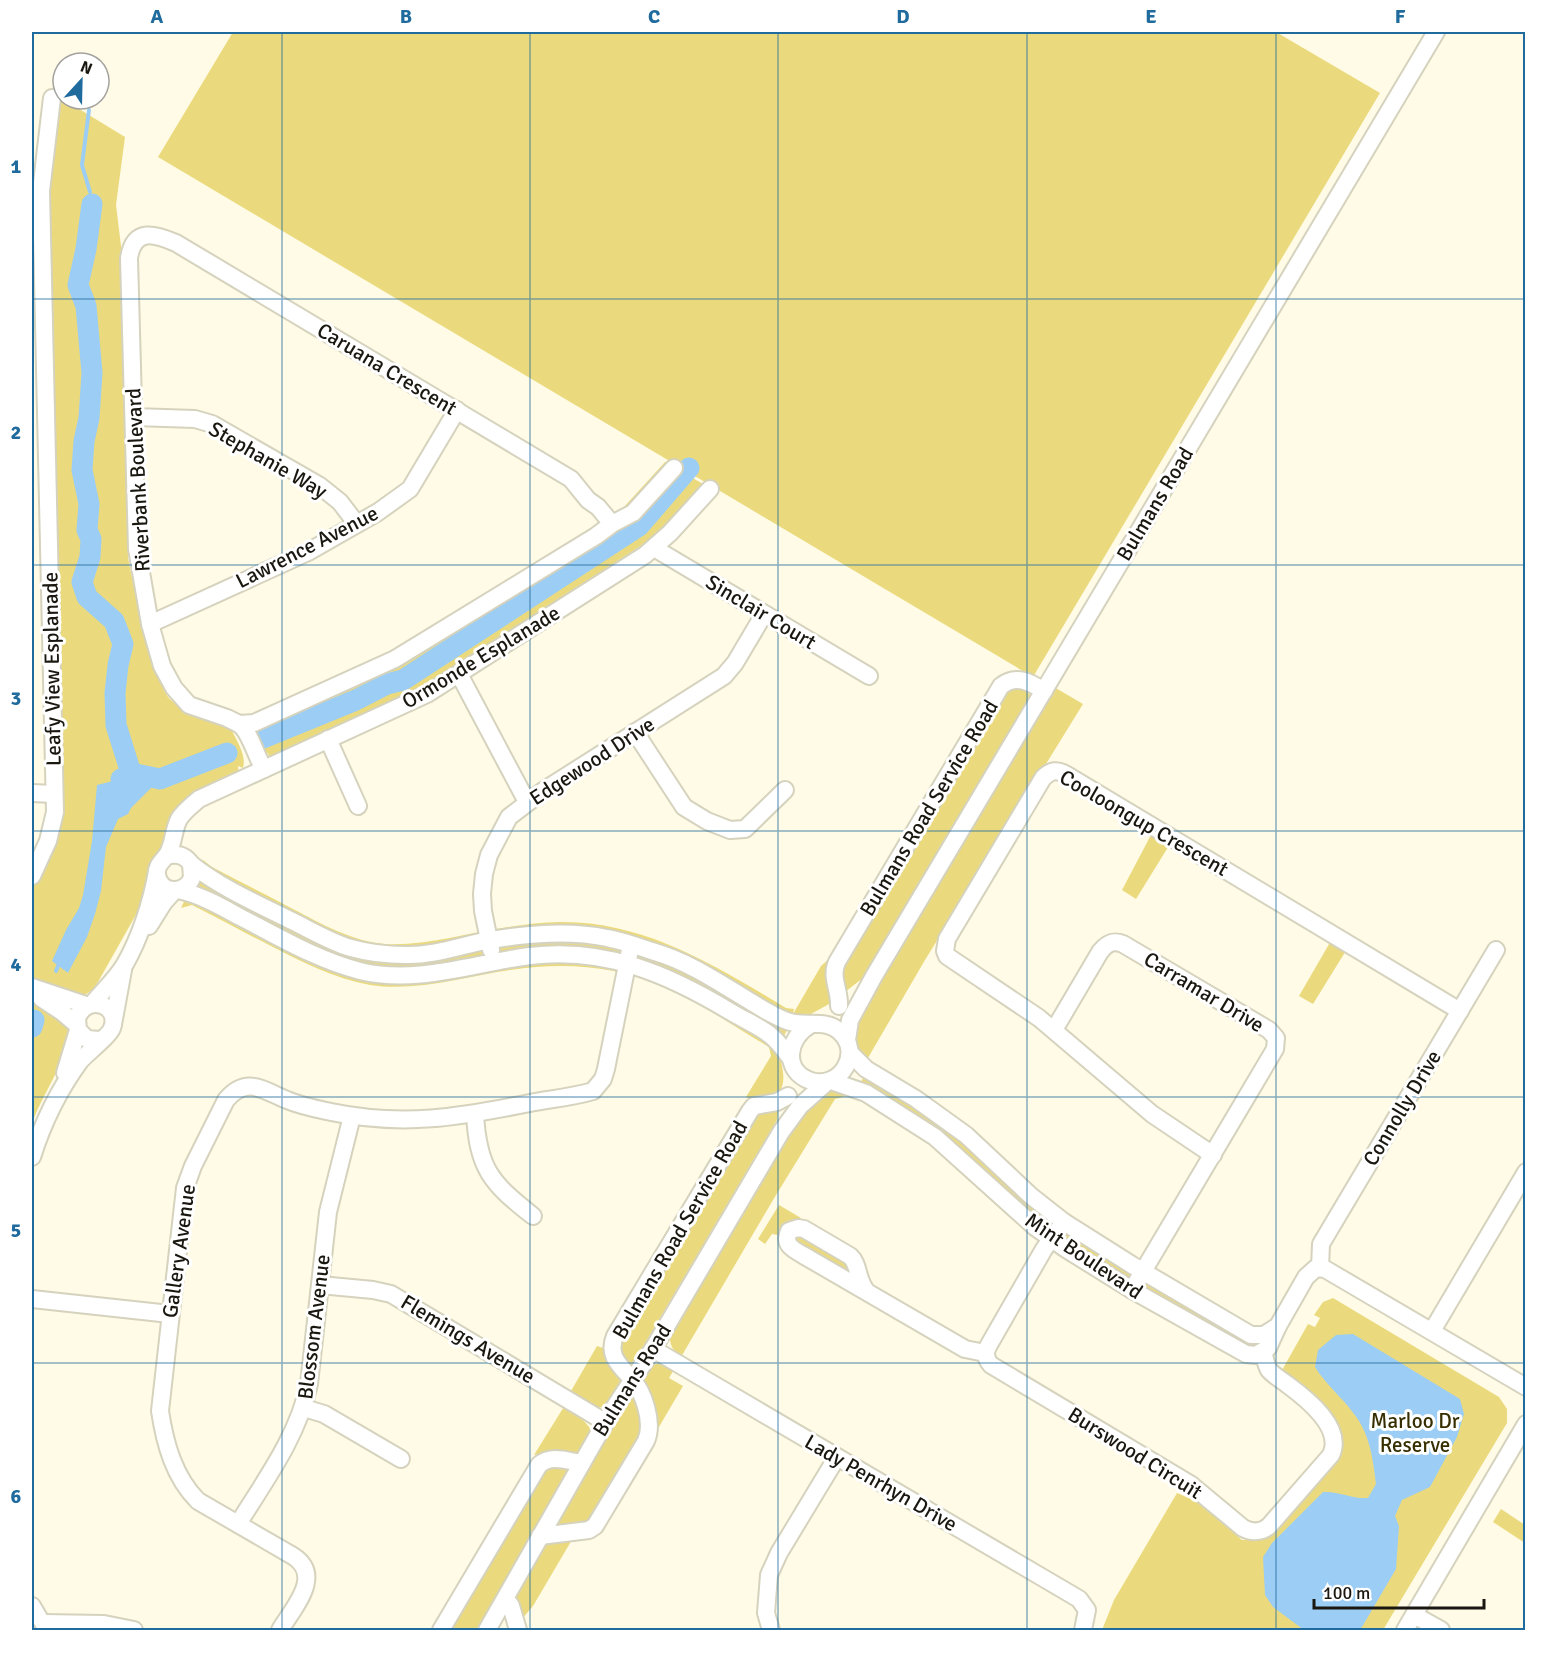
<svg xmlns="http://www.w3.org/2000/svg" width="1557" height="1662" font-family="Signika,sans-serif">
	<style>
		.green { fill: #ebda7d }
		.water { fill: #9ccdf4 }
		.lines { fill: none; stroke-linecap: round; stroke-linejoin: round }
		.stream { stroke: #9ccdf4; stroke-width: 4 }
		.river { stroke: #9ccdf4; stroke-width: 21 }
		.minor-casing { stroke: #d5d2bd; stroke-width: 20 }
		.minor { stroke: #fff; stroke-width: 16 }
		.grid { fill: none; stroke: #206b9e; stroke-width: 1.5; stroke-opacity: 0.55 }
		.labels { text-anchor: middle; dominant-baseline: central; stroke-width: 6; stroke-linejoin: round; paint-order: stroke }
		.street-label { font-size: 21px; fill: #191710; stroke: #fff }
		.park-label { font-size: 21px; fill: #362e00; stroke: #fff }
		.neatline { fill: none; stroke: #206b9e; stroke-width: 2 }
		.grid-label { font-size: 20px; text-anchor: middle; font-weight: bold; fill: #206b9e }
	</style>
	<rect width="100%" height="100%" fill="#fffbe6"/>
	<g class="green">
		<path d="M233,32H1276L1380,93L1033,677L158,157Z"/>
		<path d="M61,98L125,137L116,205L121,246L128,558C133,583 155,687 171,700C187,714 212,715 230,726C235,739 247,754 243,768L238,766L239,774L194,794L159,852L142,904L98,982C78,1012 57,991 32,978V882L52,843L45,186Z"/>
		<path d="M665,462L703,484L653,538L417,690L278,755L269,757L268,753L260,756L247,730L398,653L624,507Z"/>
		<path d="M1054,687L1083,704L925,960L865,1063C855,1044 851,1035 859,1014Z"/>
		<path d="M1018,688L1026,691L1032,697L868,974L831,1003L789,1026L777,1050C783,1065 791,1094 768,1098C759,1099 754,1100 746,1097L771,1056L769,1047C736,1028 697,1000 662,986C613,965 563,962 510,970C464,977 417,992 370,985C333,978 302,962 269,945C243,932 218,918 192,905L181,908L203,860L212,867C239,881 266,895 293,909C322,924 351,941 385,944C425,946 463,934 502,928C521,925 541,922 560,922C645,921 716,966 786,1008L794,1009L793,1014L821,966L863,929L1002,695L1009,690Z"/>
		<path d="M1152,833L1170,844L1136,899L1122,890Z"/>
		<path d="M1332,939L1347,949L1313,1004L1299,996Z"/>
		<path d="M32,1001L67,1026C73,1054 40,1097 32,1124Z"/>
		<path d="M865,1074L1247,1340L1249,1345L1241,1347L1070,1244L860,1084Z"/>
		<path d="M836,1088L848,1094L847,1096L835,1099L773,1200L681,1357C672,1350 668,1343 671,1331L801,1115L817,1094Z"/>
		<path d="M779,1105L777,1120L634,1362L630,1365H624L616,1344L752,1113Z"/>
		<path d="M779,1205L801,1218L783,1236L772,1234L765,1244L758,1239Z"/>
		<path d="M802,1234L852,1263L849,1276L793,1240L796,1236Z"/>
		<path d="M1333,1298L1499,1397L1507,1409V1423L1383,1630H1102L1114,1600L1177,1493L1198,1502L1242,1540L1268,1538L1340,1456L1341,1433L1324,1411L1281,1372L1308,1324L1315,1327L1320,1318L1314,1315L1323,1302Z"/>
		<path d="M597,1346L606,1349L620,1381L610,1404L604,1408C590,1407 582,1400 571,1391Z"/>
		<path d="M663,1362L675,1368L669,1378L683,1386L656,1432L642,1380L653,1365Z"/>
		<path d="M634,1393L644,1428L590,1521L553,1528Z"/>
		<path d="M565,1405C575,1415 584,1418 591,1430L578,1453L553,1451L534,1455Z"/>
		<path d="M542,1467H565L568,1474L476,1630H445Z"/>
		<path d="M1501,1509L1525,1525V1543L1493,1522Z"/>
		<path d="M573,1538L533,1606L521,1620L516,1595L541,1550L551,1542Z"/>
	</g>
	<g class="water">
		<path d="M131,773L160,779L131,808L128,814L118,819L106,847L101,891L95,914L87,937L68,973L52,961L66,930L79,908L83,895L92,841L97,785L121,779Z"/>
		<path d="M1353,1334L1460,1399L1464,1414L1457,1437L1430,1487L1402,1500L1395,1516L1399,1526L1396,1569L1362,1627L1359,1630H1304L1273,1607L1265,1595L1263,1557L1272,1543L1323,1492C1339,1491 1352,1499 1368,1498L1376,1484C1373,1460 1370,1434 1354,1414C1342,1397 1326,1385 1315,1367L1318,1350L1336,1335Z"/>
	</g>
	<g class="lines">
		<g class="stream">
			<path d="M89,110L82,165L90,192"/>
			<path d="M56,971L58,966"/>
		</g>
		<g class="river">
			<path d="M92,204L86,249L78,285L86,306L92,373L89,418L84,441L82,470L89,504L87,530L91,539L90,557L82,582L87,597L114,621L123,644L118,665L115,693L116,725L131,773L121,779"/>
			<path d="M263,738L356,700L387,684L403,680L639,526L689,468"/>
			<path d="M131,773L160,779L227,753"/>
			<path d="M32,1027L34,1020"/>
		</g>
		<g class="minor-casing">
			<g id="minor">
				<path d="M134,417L195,419L212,424L320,486L340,502L356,523"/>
				<path d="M612,524L598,507L588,500L571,479L176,243C155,234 134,227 129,258L137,549L150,624L162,666L174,688L189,705L227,718L239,724L254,723L395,659L596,536L612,524L633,513L674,468"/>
				<path d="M654,548L869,676"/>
				<path d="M150,624L308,552L378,512L410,489L457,410"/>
				<path d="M459,674L527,802"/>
				<path d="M239,724C250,731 256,757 264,769"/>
				<path d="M635,732L684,807L707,821L730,830L745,829L785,790"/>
				<path d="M328,739L358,806"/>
				<path d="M32,793L54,794"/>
				<path d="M166,856C177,853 185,855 191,864L192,878C185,894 161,895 157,875C156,865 162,862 167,855C174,844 173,830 179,819C184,811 192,805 199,799L427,694L645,555L670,533L710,489"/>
				<path d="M191,864C221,888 256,903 290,920C309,929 330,942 351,948C369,953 388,955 405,955C434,956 462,945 490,940C528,934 569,930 607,938C624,941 639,947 655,952C689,962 718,982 748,1000C761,1008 773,1016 787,1021C805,1028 825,1018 839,1031C864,1052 840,1090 811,1081C782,1071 787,1038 810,1025"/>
				<path d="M32,876L48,841L55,812L41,191L52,98"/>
				<path d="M178,890C201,895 220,906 240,917C279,937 317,960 360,971C417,985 474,963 530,956C606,947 668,974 731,1012C744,1020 759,1026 770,1035C779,1042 785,1051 791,1059"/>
				<path d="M149,926L164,902L174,891"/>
				<path d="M491,950L483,911L482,894L484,874L489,855L509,817L543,791L724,676L735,663L764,614"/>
				<path d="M32,987L86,1005"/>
				<path d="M41,998L62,1012L76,1024"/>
				<path d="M92,1004C103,991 117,978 125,964C140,938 152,901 157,871"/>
				<path d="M839,1006C840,990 830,977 837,962L1001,686C1016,674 1030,682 1044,691"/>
				<path d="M114,1019L123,970"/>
				<path d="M1054,1030L1100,952C1107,943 1113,940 1123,944L1269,1030L1276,1038L1275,1049L1132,1290"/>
				<path d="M847,1040L850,1020L874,976L1436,32"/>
				<path d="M850,1053L866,1069L916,1099L966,1135L1031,1196L1064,1222L1132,1265L1251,1335H1264L1278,1326"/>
				<path d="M65,1073L78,1030"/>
				<path d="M831,1081L866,1093L935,1137L1035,1227L1066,1249L1132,1290L1246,1354L1256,1355L1268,1348L1278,1326L1306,1277L1316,1268L1325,1269L1526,1387"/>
				<path d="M475,1114C478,1169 491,1183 533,1216"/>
				<path d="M1213,1155L1152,1114L1039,1018L947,956L945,951L947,939L1043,778C1051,770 1057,769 1067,775L1460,1011"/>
				<path d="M32,1157C43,1122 58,1091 80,1061C87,1053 110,1035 112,1028C121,1005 87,993 77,1018L78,1030L87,1039L100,1040"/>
				<path d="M1064,1222L1044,1249L990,1343C985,1351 984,1357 991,1365L1190,1484L1243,1528C1252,1533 1262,1532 1269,1526L1331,1455C1344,1428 1307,1399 1288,1385C1282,1380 1274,1376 1269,1370C1266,1365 1265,1358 1263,1352"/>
				<path d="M1320,1268L1321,1244L1496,950"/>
				<path d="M320,1285L373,1290L391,1294L605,1422"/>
				<path d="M867,1292C856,1279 860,1265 850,1256L804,1229L798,1228L789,1231C783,1244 792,1249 803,1255L965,1349L985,1353"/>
				<path d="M32,1299L170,1314"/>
				<path d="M1432,1331L1526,1172"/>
				<path d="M653,1349L1079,1599L1087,1610L1083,1630"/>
				<path d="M304,1408L324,1414L401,1459"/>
				<path d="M238,1524C266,1479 298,1436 309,1384L328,1212L352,1116"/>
				<path d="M540,1536L589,1530L595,1526L646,1441C654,1423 644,1392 631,1378C619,1365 607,1355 615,1336L750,1111L754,1106L777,1102L788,1096"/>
				<path d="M506,1599L511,1606L518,1630"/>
				<path d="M32,1606L39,1618"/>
				<path d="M1414,1615L1441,1630"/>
				<path d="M43,1623L104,1624L134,1630"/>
				<path d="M280,1630C293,1608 324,1576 293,1556L198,1501C174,1477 165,1444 160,1411L185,1188L193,1166L226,1100C247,1075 264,1091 287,1100C301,1106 317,1109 331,1112C404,1127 459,1117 530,1103C551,1099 573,1097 593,1091L603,1079L606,1069L631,945"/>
				<path d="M441,1630L539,1465C551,1454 567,1461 582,1463"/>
				<path d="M487,1630L610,1414L653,1349L781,1132L800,1106L827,1082"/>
				<path d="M771,1630L766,1613L769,1575L779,1553L837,1457"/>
				<path d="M1405,1630L1526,1424"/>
			</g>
		</g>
		<use href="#minor" class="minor"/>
	</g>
	<path class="grid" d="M282,32V1630M530,32V1630M778,32V1630M1027,32V1630M1276,32V1630M32,299H1526M32,565H1526M32,831H1526M32,1097H1526M32,1363H1526"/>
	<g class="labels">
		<g class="street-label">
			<text transform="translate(387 369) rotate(31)">Caruana Crescent</text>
			<text transform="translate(268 460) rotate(30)">Stephanie Way</text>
			<text transform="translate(138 480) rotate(-93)">Riverbank Boulevard</text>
			<text transform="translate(1155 504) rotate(-59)">Bulmans Road</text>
			<text transform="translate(307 547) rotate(-27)">Lawrence Avenue</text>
			<text transform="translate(761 612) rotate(31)">Sinclair Court</text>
			<text transform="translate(481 657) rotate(-31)">Ormonde Esplanade</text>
			<text transform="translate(52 669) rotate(-91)">Leafy View Esplanade</text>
			<text transform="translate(592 761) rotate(-33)">Edgewood Drive</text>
			<text transform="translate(929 808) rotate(-59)">Bulmans Road Service Road</text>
			<text transform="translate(1144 823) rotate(30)">Cooloongup Crescent</text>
			<text transform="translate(1204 992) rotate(31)">Carramar Drive</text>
			<text transform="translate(1402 1108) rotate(-59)">Connolly Drive</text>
			<text transform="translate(680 1230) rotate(-60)">Bulmans Road Service Road</text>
			<text transform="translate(179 1251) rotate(-82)">Gallery Avenue</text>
			<text transform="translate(1084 1256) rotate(34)">Mint Boulevard</text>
			<text transform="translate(314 1327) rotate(-83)">Blossom Avenue</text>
			<text transform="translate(468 1339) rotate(31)">Flemings Avenue</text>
			<text transform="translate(632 1380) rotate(-58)">Bulmans Road</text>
			<text transform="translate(1135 1453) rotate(32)">Burswood Circuit</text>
			<text transform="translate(881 1483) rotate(30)">Lady Penrhyn Drive</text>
		</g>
		<g class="park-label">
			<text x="1415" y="1421">Marloo Dr<tspan x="1415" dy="24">Reserve</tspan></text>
		</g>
	</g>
	<rect width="1557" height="1662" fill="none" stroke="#ffffff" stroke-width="66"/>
	<g transform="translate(81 81) rotate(22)"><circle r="28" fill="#ffffff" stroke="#a3a29f" stroke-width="1.5"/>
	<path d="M0-4.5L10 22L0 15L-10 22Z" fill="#206b9e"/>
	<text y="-9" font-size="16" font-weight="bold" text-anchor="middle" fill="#191710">N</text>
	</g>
	<path d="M1314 1599v9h170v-9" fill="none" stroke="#191710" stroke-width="3"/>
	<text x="1323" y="1599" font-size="18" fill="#191710" stroke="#ffffff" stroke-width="4.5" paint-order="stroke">100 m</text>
	<rect x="33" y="33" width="1491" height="1596" class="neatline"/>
	<g class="grid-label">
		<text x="157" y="23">A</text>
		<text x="406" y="23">B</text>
		<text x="654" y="23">C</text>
		<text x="903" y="23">D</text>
		<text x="1151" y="23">E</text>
		<text x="1400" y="23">F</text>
		<text x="16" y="173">1</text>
		<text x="16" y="439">2</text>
		<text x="16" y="705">3</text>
		<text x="16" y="971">4</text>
		<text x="16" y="1237">5</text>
		<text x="16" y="1503">6</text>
	</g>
</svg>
